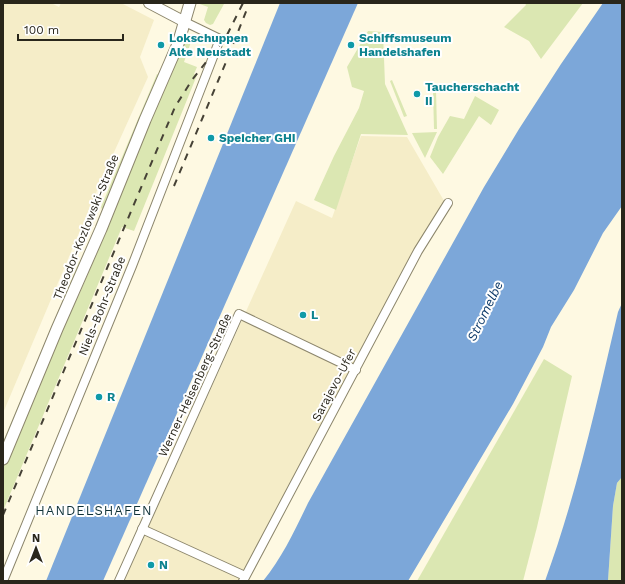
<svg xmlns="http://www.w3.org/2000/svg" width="625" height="584" font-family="'Work Sans',sans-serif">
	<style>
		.built { fill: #f5edc8 }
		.green { fill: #dbe7b2 }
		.water { fill: #7ca7d9 }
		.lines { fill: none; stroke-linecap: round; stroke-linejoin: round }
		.minor-casing { stroke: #8c866c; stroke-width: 10 }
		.tertiary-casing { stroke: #8c866c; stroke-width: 12 }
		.secondary-casing { stroke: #8c866c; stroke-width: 13 }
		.minor { stroke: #fff; stroke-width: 8 }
		.tertiary { stroke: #fff; stroke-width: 10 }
		.secondary { stroke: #fff; stroke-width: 11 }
		.rail { stroke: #464236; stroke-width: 2; stroke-dasharray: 7 7; stroke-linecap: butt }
		.culture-dot { fill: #0f9aa8; stroke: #fff; stroke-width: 1.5 }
		.labels { text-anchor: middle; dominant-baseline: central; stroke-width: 4; stroke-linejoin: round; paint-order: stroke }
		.culture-label { font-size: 12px; font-weight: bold; fill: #0d838f; stroke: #fff; text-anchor: start }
		.street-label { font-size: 12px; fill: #29261b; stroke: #fff }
		.water-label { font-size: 13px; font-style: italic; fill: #0d3a69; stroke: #fff }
		.neighbourhood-label { font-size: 13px; letter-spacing: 1px; fill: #113338; stroke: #fff }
	</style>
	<rect width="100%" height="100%" fill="#fef9e2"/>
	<g class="built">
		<path d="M3,3H51L59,7L61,3H121L154,20L140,57L148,77L101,181L3,413Z"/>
		<path d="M361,136L407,137L447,206L417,259L356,377L246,581H124L296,201L332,218Z"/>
	</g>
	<g class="green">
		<path d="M197,3H221L224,4L213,24L210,25L206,23L204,20L208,7Z"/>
		<path d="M525,3H583L541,59L529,41L504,27L526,5Z"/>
		<path d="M368,31L383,32L385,84L408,135L361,134L336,210L314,200L334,156L359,108L364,91L352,87L347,67Z"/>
		<path d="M184,40L191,42L184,62L197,67L194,74L197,75L134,231L122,227L3,511V468L60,331L79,295L105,234L151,118L170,78Z"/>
		<path d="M157,74L159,75L102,210L101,207Z"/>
		<path d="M392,80L407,116L404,117L390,81Z"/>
		<path d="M433,90H436L437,129H434Z"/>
		<path d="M475,96L499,110L491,125L479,116L443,174L430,157L438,137L450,116L464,119Z"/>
		<path d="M437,132L425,158L412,133Z"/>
		<path d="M79,262H80L3,447V442Z"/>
		<path d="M544,359L572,376L537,527L523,581H417Z"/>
		<path d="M622,477V581H608L613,506L617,483Z"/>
	</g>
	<g class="water">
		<path d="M280,3H358L103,581H46Z"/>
		<path d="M603,3H622V206L603,233L574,290L551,327L543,347L513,404L408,581H263C282,558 295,530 308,503L484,187L519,129L561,64Z"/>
		<path d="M622,303V477L617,483L613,506L608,581H545C577,493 597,402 618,312Z"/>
	</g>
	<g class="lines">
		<g class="minor-casing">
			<g id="minor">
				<path d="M142,529L245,576"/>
				<path d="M3,581L132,266L220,39L185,22"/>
				<path d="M119,581L239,314L356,370"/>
				<path d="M243,581L418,251L448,203"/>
			</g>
		</g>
		<g class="tertiary-casing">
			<path id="tertiary" d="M149,3L185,22"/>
		</g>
		<g class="secondary-casing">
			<path id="secondary" d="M3,459L57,329L101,229L145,120L178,44L190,3"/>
		</g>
		<use href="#minor" class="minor"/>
		<use href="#tertiary" class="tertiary"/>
		<use href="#secondary" class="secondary"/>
		<g class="rail">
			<path d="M174,186L226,62L247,9"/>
			<path d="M3,515L175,107L192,80L226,37L243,3"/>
		</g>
	</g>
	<g class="culture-dot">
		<circle cx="161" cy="45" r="4"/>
		<circle cx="351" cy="45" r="4"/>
		<circle cx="417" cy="94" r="4"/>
		<circle cx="211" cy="138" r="4"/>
		<circle cx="303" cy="315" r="4"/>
		<circle cx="99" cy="397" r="4"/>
		<circle cx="151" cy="565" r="4"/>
	</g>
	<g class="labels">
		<g class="culture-label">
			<text x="169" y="38">Lokschuppen<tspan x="169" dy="14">Alte Neustadt</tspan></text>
			<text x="359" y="38">Schiffsmuseum<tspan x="359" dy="14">Handelshafen</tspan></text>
			<text x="425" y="87">Taucherschacht<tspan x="425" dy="14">II</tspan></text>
			<text x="219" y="138">Speicher GHI</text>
			<text x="311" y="315">L</text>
			<text x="107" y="397">R</text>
			<text x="159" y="565">N</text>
		</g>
		<g class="street-label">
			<text transform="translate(86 227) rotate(-68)">Theodor-Kozlowski-Straße</text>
			<text transform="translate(102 306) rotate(-68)">Niels-Bohr-Straße</text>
			<text transform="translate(195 385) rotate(-65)">Werner-Heisenberg-Straße</text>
			<text transform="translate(334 385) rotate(-62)">Sarajevo-Ufer</text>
		</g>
		<g class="water-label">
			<text transform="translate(485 311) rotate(-64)">Stromelbe</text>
		</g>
		<g class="neighbourhood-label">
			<text x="94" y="510">HANDELSHAFEN</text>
		</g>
	</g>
	<rect width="625" height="584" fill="none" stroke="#29261b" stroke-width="8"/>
	<g transform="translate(36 548)" stroke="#ffffff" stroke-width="3" paint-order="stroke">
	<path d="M0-3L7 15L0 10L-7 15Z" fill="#29261b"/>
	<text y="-6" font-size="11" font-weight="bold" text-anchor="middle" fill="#29261b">N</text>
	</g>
	<path d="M18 34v6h105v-6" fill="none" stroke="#29261b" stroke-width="2"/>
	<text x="24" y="34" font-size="12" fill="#29261b" stroke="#ffffff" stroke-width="3" paint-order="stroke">100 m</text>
</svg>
